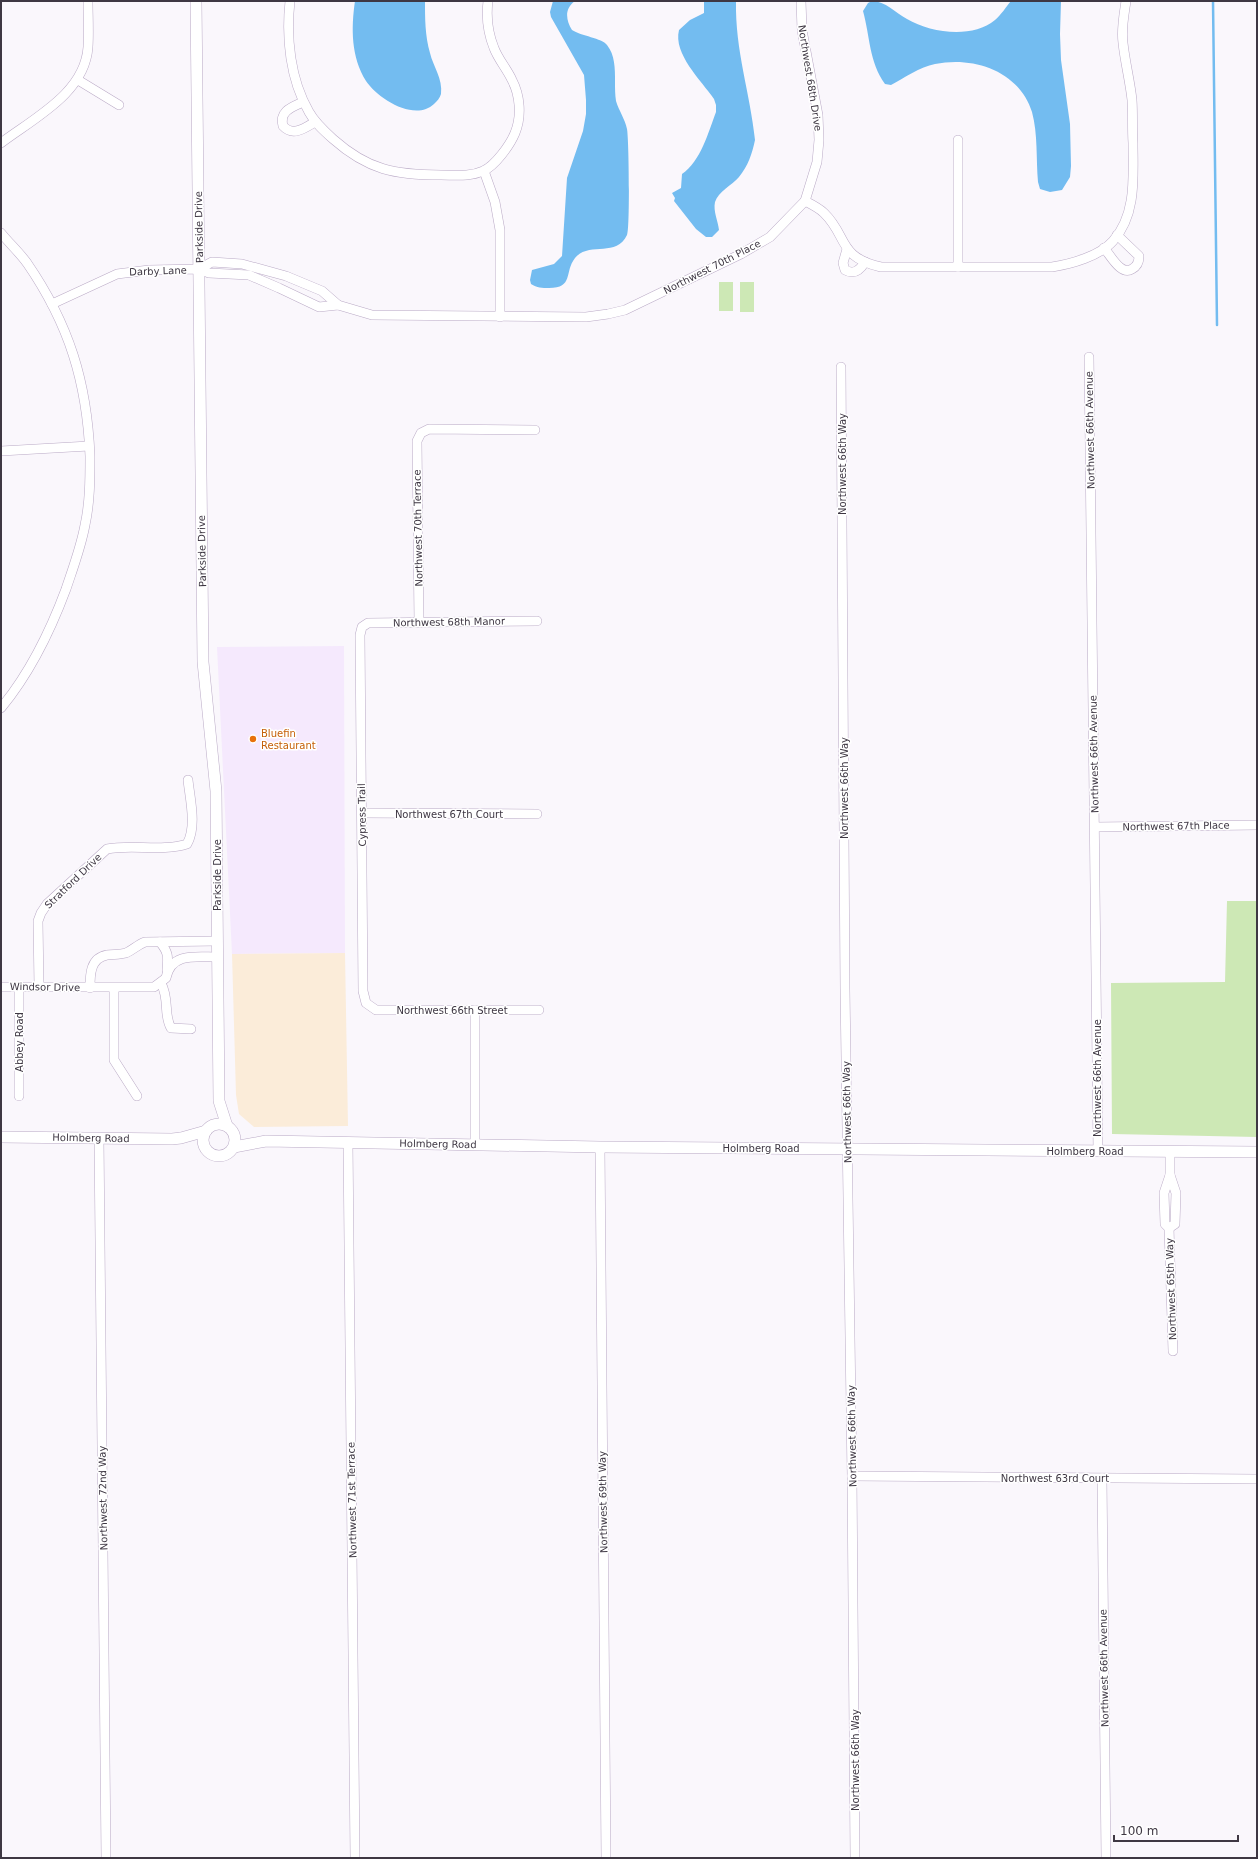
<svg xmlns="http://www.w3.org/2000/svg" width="1258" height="1859" font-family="'DejaVu Sans',sans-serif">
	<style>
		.commercial { fill: #f5e9fd }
		.industrial { fill: #fbecd9 }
		.green { fill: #cde8b5 }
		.water { fill: #73bcf0 }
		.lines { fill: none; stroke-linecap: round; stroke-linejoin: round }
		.stream { stroke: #73bcf0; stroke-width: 2.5 }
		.minor-casing { stroke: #baaac6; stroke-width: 10 }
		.tertiary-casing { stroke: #baaac6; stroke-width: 12 }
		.minor { stroke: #fff; stroke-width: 9 }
		.tertiary { stroke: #fff; stroke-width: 11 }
		.food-dot { fill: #e8710a; stroke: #fff; stroke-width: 1.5 }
		.labels { text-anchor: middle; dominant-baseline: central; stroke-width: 3; stroke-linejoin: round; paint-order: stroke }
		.street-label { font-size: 10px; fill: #3e3743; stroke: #fff }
		.food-label { font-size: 10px; fill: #c56008; stroke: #fff; text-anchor: start }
	</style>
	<rect width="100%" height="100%" fill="#faf7fc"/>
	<path class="commercial" d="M344,646L345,953L232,954L217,647Z"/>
	<path class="industrial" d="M345,953L348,1126L254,1127L239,1114L236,1095L232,954Z"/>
	<g class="green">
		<rect x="719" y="282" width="14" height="29"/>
		<rect x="740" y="282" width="14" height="30"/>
		<path d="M1227,901H1257V1137L1112,1134L1111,983L1225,982Z"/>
	</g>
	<g class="water">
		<path d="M355,1H425C425,18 425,36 430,53C433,66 443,79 441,94C440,98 437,101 434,104C415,122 378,99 366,81C351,57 351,28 355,1Z"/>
		<path d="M553,1H575C564,9 566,20 572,30C581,36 602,38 607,45C619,60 613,83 616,101C619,111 625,119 627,129C629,139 630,228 627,235C616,258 589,241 575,258C564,272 574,288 549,288C542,288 537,288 531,284L530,280L532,270L554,264L562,256L567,178L583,131L586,114V100L584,75L551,17L550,12Z"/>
		<path d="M704,1H736C735,51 750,92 755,140C752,154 748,166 739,177C732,185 718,192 715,202C713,211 718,221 719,230L712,237H706L696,229L674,201L675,198L672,193L681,188L682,174C701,161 708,133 716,112V105L714,99C701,80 673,54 679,30L690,20L704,13Z"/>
		<path d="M872,1C885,1 896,13 907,19C931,33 972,39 995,20C1001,15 1006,7 1011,1H1061L1060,34L1061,60L1070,124L1071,166L1070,177L1062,190L1050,192L1040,189L1038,182C1036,159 1038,134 1032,112C1019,71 974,56 935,64C920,67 904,78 891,85L885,84C869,62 870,36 863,11L868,3Z"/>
	</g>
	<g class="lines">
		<path class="stream" d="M1213,1L1217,325"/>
		<g class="minor-casing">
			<g id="minor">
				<path d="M290,1C286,38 290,79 309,112C315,123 324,131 333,139C368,170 395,175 441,175C455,175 470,177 483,171C495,166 510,145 515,133C522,116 520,95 512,80C507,69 498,59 494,48C488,33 486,17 488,1"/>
				<path d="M78,80L119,105"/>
				<path d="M303,102C292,107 279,111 283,126C293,137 305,128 315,122"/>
				<path d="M958,140V267"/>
				<path d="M1,143C34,118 85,93 88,47C89,32 88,16 88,1"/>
				<path d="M484,171L495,202L500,230V317"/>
				<path d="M805,201C811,204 819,208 824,213C848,236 837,257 881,267H1052C1071,264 1100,256 1113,241C1137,214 1133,176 1133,143C1132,129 1133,114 1132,100C1130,81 1125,62 1123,43C1121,29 1124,15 1126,1"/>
				<path d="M1,233C9,243 19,252 27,263C69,324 87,382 90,456C90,479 90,502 85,525C81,547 73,568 66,589C50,632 30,673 1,708"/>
				<path d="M1104,248C1111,256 1121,276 1132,269C1138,266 1139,261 1139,256L1117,235"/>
				<path d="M847,249L843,263L845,270C854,275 860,270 865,262"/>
				<path d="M199,269L212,262L242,264L286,276L322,291L338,305L372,315L586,317L608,314L625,310L741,254L770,237L805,201L817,162L819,140L818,115L802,30L801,1"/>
				<path d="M52,304L117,274L149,270L199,269L209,273L249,275L279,288L319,307L338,305"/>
				<path d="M1089,357L1098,1151"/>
				<path d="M841,367L845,989L852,1476L855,1858"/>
				<path d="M1,451L89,446"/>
				<path d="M537,621L368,623L362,627L360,635L363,991L366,1003L376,1010H539"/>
				<path d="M419,623L417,441L421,433L429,429L535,430"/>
				<path d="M362,813L537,814"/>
				<path d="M1095,827L1257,825"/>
				<path d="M160,942C169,953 168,957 167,970"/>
				<path d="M161,983C170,1000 163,1014 171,1028L191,1029"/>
				<path d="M1,987H154L166,978C171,952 197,957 217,957"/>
				<path d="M39,987L38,921L41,913L47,904L107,849C133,844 161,852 187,844C197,827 190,799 188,780"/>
				<path d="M90,988C90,975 90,958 107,955C113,954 119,955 126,953C133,950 137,945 145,942L217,941"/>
				<path d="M114,988V1060L137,1096"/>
				<path d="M475,1010V1144"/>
				<path d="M19,1096V988"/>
				<path d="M99,1138L106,1858"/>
				<path d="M348,1142L355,1858"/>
				<path d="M600,1147L606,1858"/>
				<path d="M1170,1152V1175L1164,1193L1165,1224L1169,1228L1173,1351"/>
				<path d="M1169,1228L1175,1224L1176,1193L1170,1175"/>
				<path d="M852,1476L1257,1479"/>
				<path d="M1102,1478L1106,1858"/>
			</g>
		</g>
		<g class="tertiary-casing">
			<g id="tertiary">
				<path d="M196,1L203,662L216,791L219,1101L227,1126"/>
				<circle cx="219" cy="1140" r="16"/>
				<path d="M1,1137L172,1139L181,1138L206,1131"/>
				<path d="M234,1147L266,1141L600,1147L1257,1152"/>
			</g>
		</g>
		<use href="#minor" class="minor"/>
		<use href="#tertiary" class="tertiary"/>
	</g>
	<circle class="food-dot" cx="253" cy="739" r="4"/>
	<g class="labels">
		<g class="street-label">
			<text transform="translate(810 78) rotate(81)">Northwest 68th Drive</text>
			<text transform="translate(199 227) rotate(-91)">Parkside Drive</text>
			<text transform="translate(712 267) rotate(-27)">Northwest 70th Place</text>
			<text transform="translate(158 271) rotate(-2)">Darby Lane</text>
			<text transform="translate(1090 430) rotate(-91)">Northwest 66th Avenue</text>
			<text transform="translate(842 464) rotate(-90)">Northwest 66th Way</text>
			<text transform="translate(418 528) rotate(-91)">Northwest 70th Terrace</text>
			<text transform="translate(202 551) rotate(-91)">Parkside Drive</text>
			<text transform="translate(449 622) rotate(-1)">Northwest 68th Manor</text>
			<text transform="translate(1094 754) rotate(-91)">Northwest 66th Avenue</text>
			<text transform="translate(844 788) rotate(-90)">Northwest 66th Way</text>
			<text x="449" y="814">Northwest 67th Court</text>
			<text transform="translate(362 815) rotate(-91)">Cypress Trail</text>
			<text transform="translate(1176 826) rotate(-1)">Northwest 67th Place</text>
			<text transform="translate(217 875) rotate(-90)">Parkside Drive</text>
			<text transform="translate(73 881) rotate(-44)">Stratford Drive</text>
			<text transform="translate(45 987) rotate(1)">Windsor Drive</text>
			<text x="452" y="1010">Northwest 66th Street</text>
			<text transform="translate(19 1042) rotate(-90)">Abbey Road</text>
			<text transform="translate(1097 1078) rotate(-90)">Northwest 66th Avenue</text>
			<text transform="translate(847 1112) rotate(-91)">Northwest 66th Way</text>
			<text transform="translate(91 1138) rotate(1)">Holmberg Road</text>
			<text transform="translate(438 1144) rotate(1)">Holmberg Road</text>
			<text x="761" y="1148">Holmberg Road</text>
			<text x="1085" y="1151">Holmberg Road</text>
			<text transform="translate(1171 1289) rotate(-92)">Northwest 65th Way</text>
			<text transform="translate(852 1436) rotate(-91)">Northwest 66th Way</text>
			<text x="1055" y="1478">Northwest 63rd Court</text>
			<text transform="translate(103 1498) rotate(-91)">Northwest 72nd Way</text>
			<text transform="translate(352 1500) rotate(-91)">Northwest 71st Terrace</text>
			<text transform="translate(603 1502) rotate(-91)">Northwest 69th Way</text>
			<text transform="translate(1104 1668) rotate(-91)">Northwest 66th Avenue</text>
			<text transform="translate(855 1760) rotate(-90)">Northwest 66th Way</text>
		</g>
		<g class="food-label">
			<text x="261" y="733">Bluefin<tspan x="261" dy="12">Restaurant</tspan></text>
		</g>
	</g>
	<rect width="1258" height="1859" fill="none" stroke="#3e3743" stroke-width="4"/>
	<path d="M1114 1835v6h124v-6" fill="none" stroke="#3e3743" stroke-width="2"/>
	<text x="1120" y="1835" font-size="12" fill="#3e3743" stroke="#ffffff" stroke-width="3" paint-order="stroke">100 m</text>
</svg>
